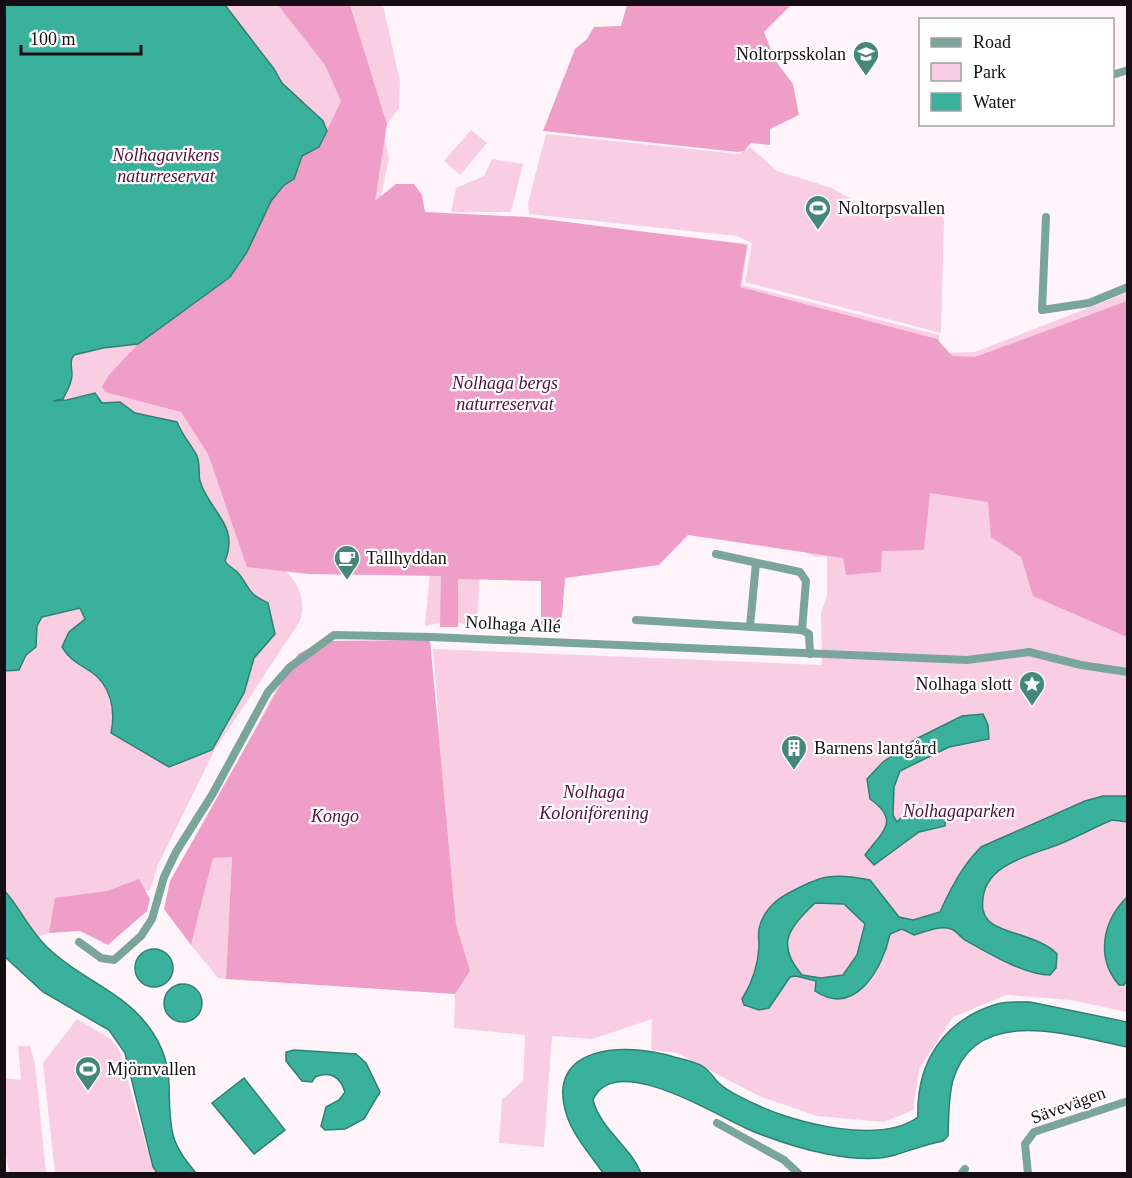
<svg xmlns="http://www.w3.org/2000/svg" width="1132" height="1178" font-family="Georgia,serif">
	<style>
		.green { fill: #f9cee3; fill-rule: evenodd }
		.forest { fill: #ef9ec8 }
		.water { fill: #3ab19c; stroke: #2f8073; stroke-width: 1.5; fill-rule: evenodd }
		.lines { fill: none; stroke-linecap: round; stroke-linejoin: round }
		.minor { stroke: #7aa59b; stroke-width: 8 }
		.labels { text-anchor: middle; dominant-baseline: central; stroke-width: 4.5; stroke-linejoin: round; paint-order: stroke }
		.poi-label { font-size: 18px; fill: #160e12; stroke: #fff; text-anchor: start }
		.park-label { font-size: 18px; font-style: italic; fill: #530d39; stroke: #fff }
		.street-label { font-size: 18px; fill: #160e12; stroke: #fff }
	</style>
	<rect width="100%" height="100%" fill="#fef4f9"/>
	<g class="green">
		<path d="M4,5H331L382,128L389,158L380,202L384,228L662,234L748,244L742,285L939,335L940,353L975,352L1127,293V1012L1071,1000L1006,995L953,1017L919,1069L913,1110L884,1122L817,1116L759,1096L677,1053L651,1050L652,1019L593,1039L552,1036L544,1147L499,1143L502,1100L523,1081L525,1035L454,1028L455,994L459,988L227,782L283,676L428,643L440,735L433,649L822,665L821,613L827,596V556L816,557L776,539L670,532L480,575L477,627L450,621L425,626L432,551L280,566C298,580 307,600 300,621L214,751L158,865L150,890L120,891L50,929L49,933L38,937L4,890ZM843,558L881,571L846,575Z"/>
		<path d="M350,5H383L400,81L399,108L387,124Z"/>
		<path d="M471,130L487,143L460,175L444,161Z"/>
		<path d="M546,134L739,154L750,147L777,171L832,188L858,203L935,206L941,212L944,221L941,333L745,282L752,243L737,236L529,214L528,203Z"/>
		<path d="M492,159L523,164L511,212H451L456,188L484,176Z"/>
		<path d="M232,856L226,979L218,978L191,945L213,858Z"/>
		<path d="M77,1019L111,1039L119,1049L154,1173H55L43,1063Z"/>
		<path d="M18,1046H30L35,1064L46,1173H9L5,1150V1078L21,1080Z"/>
	</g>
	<g class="forest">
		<path d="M278,5H350L387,124L375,201L396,184H414L422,195L425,212L527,217L742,244L747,246L740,287L937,339L952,356L975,357L1127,301V637L1033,596L1021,557L991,537L988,502L930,493L924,550L882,551L881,572L846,575L843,558L688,535L659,565L565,578L561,629L541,628V581L458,579V627H440L441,576L308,574L247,567L208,454L181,412L105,392L102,386L109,375L138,344L230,277L271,201L284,185L294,179L302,156L319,147L341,101L325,65Z"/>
		<path d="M627,5H791L764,32L775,60L793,84L799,115L770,129V145L751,143L744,151L738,152L543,131L575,49L587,39L594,27L621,26Z"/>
		<path d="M430,640L456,925L470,971L455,994L226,979L232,857L213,858L191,945L164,909L170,881L298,654L323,641Z"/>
		<path d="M139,879L150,899L147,911L108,945L80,931L49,933L55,898L107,891Z"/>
	</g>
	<g class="water">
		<path d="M5,4L225,5L274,69L282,83L323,121L327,131L319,147L302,156L294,179L284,185L271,201L247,252L230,277L138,344L103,348L74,355C69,362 72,366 72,375C72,383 67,391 63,399L53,401L67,400L95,393L102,403L120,402L135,413L177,422C182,435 190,443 196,454C201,462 198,473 200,481C209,512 240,524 225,561C229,568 234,568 239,574C252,591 246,592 268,603L275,634L254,658L244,693L212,750L169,767L111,733C116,710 111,685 90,671C77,663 70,660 62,647L69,632L85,619L80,608L42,617L37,626L36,647L26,655L19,670L5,671Z"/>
		<path d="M983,714L988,725L989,739L949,747L900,771L894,787L893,815L897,822L906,813L940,808L946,815L945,826L919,832L874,865L865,855C882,832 901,821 870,799L867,779L883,762L916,739L962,716Z"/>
		<path d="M1103,796H1127V822L1112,820C1095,827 1079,836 1062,843C1034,855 987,862 983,898C982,906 982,913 988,920C999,933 1041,936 1057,954L1056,968L1050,975C1025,975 988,953 965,940C960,937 956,930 951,929C939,925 925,932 914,935L902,929L890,934C883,968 855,1018 815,991L816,981L796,976L790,977L769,1008L759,1010L744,1005L742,999C752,983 758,966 759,947C759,941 758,935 759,929C762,913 774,901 787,894C819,876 833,872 870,880L899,917L913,920L940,912C951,888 962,866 981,847L1085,801ZM815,903L844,904L865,924L857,955L843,975L821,978L802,975C775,944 789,928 815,903Z"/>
		<path d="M4,890C20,908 30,931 48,948C82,981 127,992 153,1033C178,1072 164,1095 173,1135C177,1150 187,1162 196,1173H157L153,1167L125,1053L109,1030L43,992L5,957Z"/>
		<path d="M1127,897V980L1124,985H1119C1095,957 1103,921 1127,897Z"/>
		<circle cx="154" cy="968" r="19"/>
		<circle cx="183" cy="1003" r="19"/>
		<path d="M1030,1002L1127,1022V1047C1073,1036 976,1003 953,1080C948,1098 949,1118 948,1136L943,1141C927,1144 911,1150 895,1155C875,1161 847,1158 827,1154C801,1149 777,1141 752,1131C720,1118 614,1049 593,1100C601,1130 630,1146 641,1173H603C591,1155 574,1137 567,1116C543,1044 627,1042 674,1057C683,1059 697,1062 704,1067C710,1071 714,1079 720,1084C729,1092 744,1099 755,1104C794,1123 880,1145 918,1117C916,1062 944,1020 997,1004C1007,1001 1020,1002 1030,1002Z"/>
		<path d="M294,1050L356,1054L366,1063L380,1092L364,1119L345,1129L325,1130L321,1126L326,1107L339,1100L345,1092C340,1076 330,1071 315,1077L312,1082L302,1081L286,1061V1052Z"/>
		<path d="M244,1078L285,1130L254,1154L212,1103Z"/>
	</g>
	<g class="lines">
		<g class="minor">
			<path d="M1112,75L1128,70"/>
			<path d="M1046,217L1042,310L1089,303L1128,287"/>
			<path d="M716,554L800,572L806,581L802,630"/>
			<path d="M636,620L802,630L809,634L810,654"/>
			<path d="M750,626L756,563"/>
			<path d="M79,942L101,958L114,960L141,936L152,919L164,877L176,852L212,795L268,692L290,667L334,635L431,637L967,660L1029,652L1081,665L1128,672"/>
			<path d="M717,1123L784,1160L799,1174"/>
			<path d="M961,1174L965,1169"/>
			<path d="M1028,1174L1025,1144L1034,1132L1128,1101"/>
		</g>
	</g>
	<defs>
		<g id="school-pin" transform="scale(1.35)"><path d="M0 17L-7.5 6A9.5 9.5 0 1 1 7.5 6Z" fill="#45887a" stroke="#fff"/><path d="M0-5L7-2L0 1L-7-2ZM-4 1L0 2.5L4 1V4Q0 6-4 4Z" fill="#fff"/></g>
		<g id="stadium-pin" transform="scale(1.35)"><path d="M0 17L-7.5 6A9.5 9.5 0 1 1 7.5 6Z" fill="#45887a" stroke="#fff"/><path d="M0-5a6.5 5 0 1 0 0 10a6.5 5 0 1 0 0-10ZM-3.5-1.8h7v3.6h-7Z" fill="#fff"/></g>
		<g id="cafe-pin" transform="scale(1.35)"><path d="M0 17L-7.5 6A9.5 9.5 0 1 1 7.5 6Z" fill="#45887a" stroke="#fff"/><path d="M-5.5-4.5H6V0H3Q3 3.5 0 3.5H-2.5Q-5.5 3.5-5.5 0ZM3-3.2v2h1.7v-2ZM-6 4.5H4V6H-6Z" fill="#fff"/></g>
		<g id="sight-pin" transform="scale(1.35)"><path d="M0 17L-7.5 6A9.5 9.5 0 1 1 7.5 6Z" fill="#45887a" stroke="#fff"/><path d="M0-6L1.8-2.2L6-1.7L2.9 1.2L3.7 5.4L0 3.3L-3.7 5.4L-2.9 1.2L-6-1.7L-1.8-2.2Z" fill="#fff"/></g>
		<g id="building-pin" transform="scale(1.35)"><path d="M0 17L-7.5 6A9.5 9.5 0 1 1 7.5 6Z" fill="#45887a" stroke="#fff"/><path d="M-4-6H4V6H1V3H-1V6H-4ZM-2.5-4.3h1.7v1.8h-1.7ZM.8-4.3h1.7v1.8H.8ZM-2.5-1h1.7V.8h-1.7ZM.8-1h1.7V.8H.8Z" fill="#fff"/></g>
	</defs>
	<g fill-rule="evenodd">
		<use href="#school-pin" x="866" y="54"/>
		<use href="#stadium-pin" x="818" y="208"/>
		<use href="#cafe-pin" x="347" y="558"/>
		<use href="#sight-pin" x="1032" y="684"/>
		<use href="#building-pin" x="794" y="748"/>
		<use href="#stadium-pin" x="88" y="1069"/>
	</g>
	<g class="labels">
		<g class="poi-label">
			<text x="846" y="54" text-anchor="end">Noltorpsskolan</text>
			<text x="838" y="208">Noltorpsvallen</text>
			<text x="366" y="558">Tallhyddan</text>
			<text x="1012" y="684" text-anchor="end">Nolhaga slott</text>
			<text x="814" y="748">Barnens lantgård</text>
			<text x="107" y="1069">Mjörnvallen</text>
		</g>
		<g class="park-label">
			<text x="166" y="155">Nolhagavikens<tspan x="166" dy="21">naturreservat</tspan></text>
			<text x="505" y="383">Nolhaga bergs<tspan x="505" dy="21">naturreservat</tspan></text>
			<text x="594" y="792">Nolhaga<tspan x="594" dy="21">Koloniförening</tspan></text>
			<text x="959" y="811">Nolhagaparken</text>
			<text x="335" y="816">Kongo</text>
		</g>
		<g class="street-label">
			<text transform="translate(513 624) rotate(3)">Nolhaga Allé</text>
			<text transform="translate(1068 1105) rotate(-20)">Sävevägen</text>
		</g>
	</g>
	<rect width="1132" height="1178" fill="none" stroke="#160e12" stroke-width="12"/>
	<rect x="919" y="18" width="195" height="108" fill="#ffffff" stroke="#a29fa0" stroke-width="1.5"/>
	<rect x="931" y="38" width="30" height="9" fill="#7aa59b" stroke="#a29fa0" stroke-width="1.5"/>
	<text x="973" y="48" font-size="18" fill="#160e12">Road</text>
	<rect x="931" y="63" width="30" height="18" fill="#f9cee3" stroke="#a29fa0" stroke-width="1.5"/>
	<text x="973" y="78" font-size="18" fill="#160e12">Park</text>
	<rect x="931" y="93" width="30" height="18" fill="#3ab19c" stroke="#a29fa0" stroke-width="1.5"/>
	<text x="973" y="108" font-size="18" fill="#160e12">Water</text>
	<path d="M21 45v9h120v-9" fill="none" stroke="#160e12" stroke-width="3"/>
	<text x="30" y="45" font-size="18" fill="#160e12" stroke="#ffffff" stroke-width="4.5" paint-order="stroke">100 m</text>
</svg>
